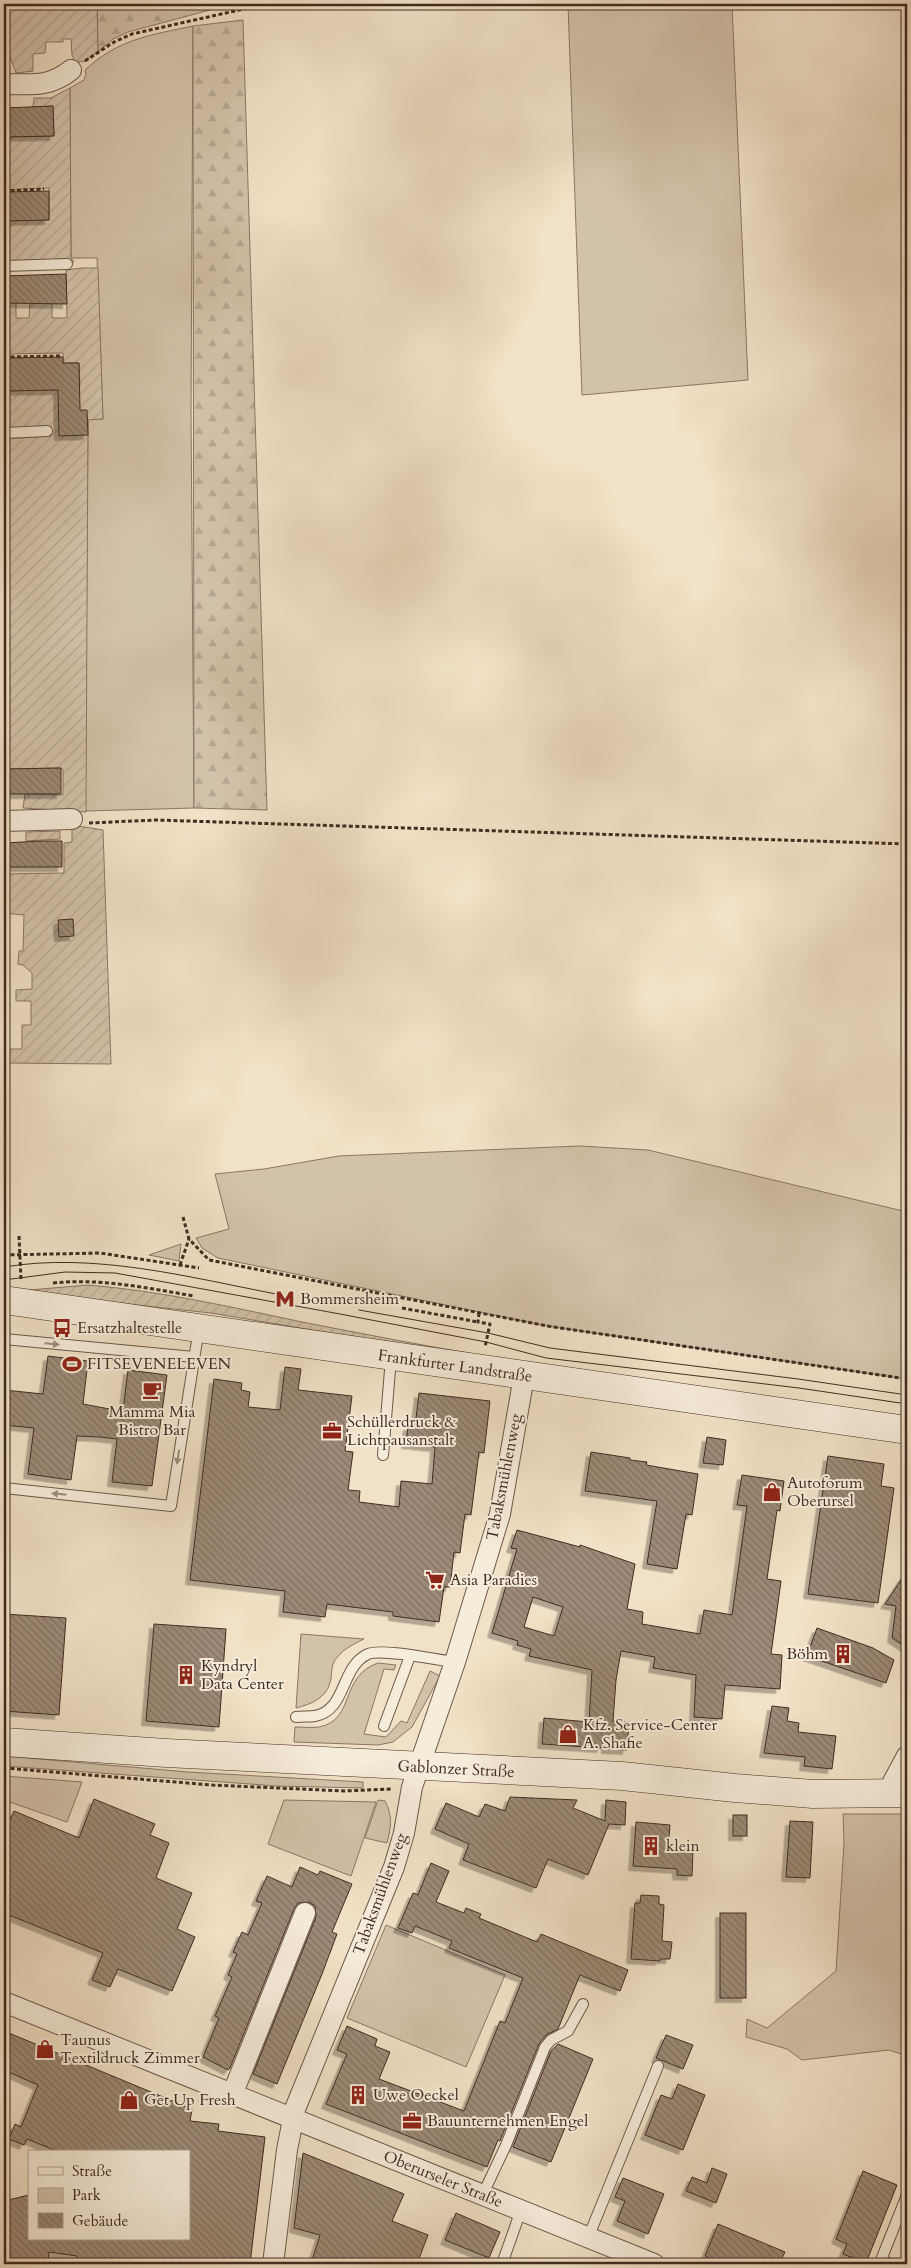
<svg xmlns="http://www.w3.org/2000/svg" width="911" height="2268" font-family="Cardo,serif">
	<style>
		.green { fill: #d3c2aa; stroke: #8a7666 }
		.forest { fill: url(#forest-firs); stroke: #8a7666 }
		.garden { fill: url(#garden-furrows); stroke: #8a7666 }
		.building { fill: url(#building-back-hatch); stroke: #412b21; fill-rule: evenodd; filter: url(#shadow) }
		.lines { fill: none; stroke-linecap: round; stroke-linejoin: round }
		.lane-casing { stroke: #6d584a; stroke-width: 12 }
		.street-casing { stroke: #6d584a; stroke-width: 22 }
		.secondary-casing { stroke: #412b21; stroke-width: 29 }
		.path { stroke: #412b21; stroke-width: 3; stroke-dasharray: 4 2.5; stroke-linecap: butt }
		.lane { stroke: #f6ecda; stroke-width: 10 }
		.street { stroke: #f6ecda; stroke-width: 20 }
		.secondary { stroke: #f6ecda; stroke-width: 28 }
		.tram { stroke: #412b21; stroke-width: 1 }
		.oneway { fill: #9c8c7e }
		.labels { text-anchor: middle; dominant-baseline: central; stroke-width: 4; stroke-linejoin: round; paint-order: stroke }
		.poi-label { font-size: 16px; fill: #412b21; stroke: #f6ecda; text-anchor: start }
		.street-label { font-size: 16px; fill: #412b21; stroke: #f6ecda }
	</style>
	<defs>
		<pattern id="forest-firs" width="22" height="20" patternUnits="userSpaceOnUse" patternTransform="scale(1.25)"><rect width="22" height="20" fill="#d3c2aa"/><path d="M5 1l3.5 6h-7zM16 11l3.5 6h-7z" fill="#b6a792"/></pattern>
		<pattern id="garden-furrows" width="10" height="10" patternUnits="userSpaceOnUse" patternTransform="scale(1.25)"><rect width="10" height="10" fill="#d3c2aa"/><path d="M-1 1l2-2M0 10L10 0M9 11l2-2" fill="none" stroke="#b6a792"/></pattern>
		<pattern id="building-back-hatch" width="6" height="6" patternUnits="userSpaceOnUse" patternTransform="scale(1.25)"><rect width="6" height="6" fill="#9d8a77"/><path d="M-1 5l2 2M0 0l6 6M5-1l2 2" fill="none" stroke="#827161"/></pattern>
		<filter id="shadow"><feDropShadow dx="-4.5" dy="4.5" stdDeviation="0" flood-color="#0004"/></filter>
	</defs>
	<rect width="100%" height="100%" fill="#f1e1c6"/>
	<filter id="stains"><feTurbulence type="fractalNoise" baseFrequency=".004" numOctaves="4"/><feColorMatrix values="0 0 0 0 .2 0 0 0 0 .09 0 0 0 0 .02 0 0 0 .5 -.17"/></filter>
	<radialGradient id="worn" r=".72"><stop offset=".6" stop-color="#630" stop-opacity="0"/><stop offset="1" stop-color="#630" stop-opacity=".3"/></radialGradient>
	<g class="green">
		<path d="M568,4H732L748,380L582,395Z"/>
		<path d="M193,26L191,412L194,808L85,811L88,419H103L97,258H71L70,88L84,80L86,74L85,70C118,39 151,35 193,26Z"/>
		<path d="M580,1146L648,1150L907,1212V1379L547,1326L218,1258L202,1248L196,1238L229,1229L215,1174L264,1169L339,1156Z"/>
		<path d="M181,1244L179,1261L149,1255Z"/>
		<path d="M301,1634L364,1639C353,1644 338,1652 333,1664C331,1670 332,1677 330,1683C325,1699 311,1704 296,1708Z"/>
		<path d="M378,1663L396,1665L394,1670L384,1669L364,1734L386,1737L401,1721L407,1723L430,1671L440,1676L412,1727L393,1742L378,1745L294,1742L295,1727C303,1727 311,1728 319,1727C356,1720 339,1676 378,1663Z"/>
		<path d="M4,1756L188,1772L363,1782V1788L277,1786L4,1766Z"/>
		<path d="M4,1776L82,1782L67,1822L4,1800Z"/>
		<path d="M284,1800L376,1802L351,1876L268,1844Z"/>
		<path d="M378,1800L385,1801C393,1816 391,1827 387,1843L365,1838Z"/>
		<path d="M843,1814H907V2056L889,2050L802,2060L787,2049L746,2037L747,2019L767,2028L836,1971L844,1843Z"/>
		<path d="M386,1925L505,1975L466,2067L347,2018Z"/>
	</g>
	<g class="forest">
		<path d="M97,4H232L128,32L113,39L98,52Z"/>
		<path d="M243,20L267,810L194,808L193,26Z"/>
	</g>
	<g class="garden">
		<path d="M8,4H97L98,52L83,62L80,61L76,65L72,55L71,39H63V42H46L45,53L33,54V71L16,73L7,49V31L4,30V9H7Z"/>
		<path d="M70,88L71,258L74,262L4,263V221L49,220V188L4,190V137L54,136L53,106L33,107L34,98H51Z"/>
		<path d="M82,268H98L103,419L88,420L86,812L23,808L25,794L63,795V770L61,768L4,769V735L9,734L4,439L51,436L50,427L4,431V391L63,390L80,386L79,363H63V353L4,354V303H16V318H29L30,302H52V318H67L66,270Z"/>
		<path d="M72,825L103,830L111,1064L4,1063V1049H22V1025H31V1001H16V990L32,989V973L23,965L18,964L19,951H23L24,915L4,913V874L64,873V843L72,842Z"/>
		<path d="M60,831V839L26,841V832Z"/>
		<path d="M88,1285C161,1291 231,1307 302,1322C364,1334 425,1346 486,1356L484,1359L211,1313L90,1300L29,1290Z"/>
	</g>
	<g class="building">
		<path d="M53,106L54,136L4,137V108Z"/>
		<path d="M49,191V220L4,221V192Z"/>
		<path d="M66,274L67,304L4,303V276Z"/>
		<path d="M63,357V363H79L80,410H87L88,435L59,436L58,390L4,391V358Z"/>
		<path d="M61,768V794H4V769Z"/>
		<path d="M41,841H62V867H4V843Z"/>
		<path d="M73,919L74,936L59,937L58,920Z"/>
		<path d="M48,1356L88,1361L83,1404L104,1408L123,1411L128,1370L167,1375L152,1486L112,1482L117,1439L100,1437L77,1436L71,1480L28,1474L34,1428L4,1425V1390L43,1394Z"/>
		<path d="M285,1367L301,1369L298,1390L352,1396L345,1451L353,1452L348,1490L360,1491L359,1502L399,1507L401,1481L432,1484L435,1447L406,1444L408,1426L415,1427L419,1393L490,1401L484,1453L479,1452L471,1515L465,1514L460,1553L454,1552L450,1587H444L439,1622L393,1616V1612L327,1604L325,1617L283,1612L285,1591L190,1580L214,1379L242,1383L241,1390L250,1392L248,1407L280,1410Z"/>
		<path d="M707,1437L726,1440L723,1465L703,1463Z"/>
		<path d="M591,1452L630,1458V1460L647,1462L646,1465L698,1474L692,1515L686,1514L677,1569L647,1564L657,1501L585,1491Z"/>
		<path d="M828,1456L884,1464L881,1486L894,1488L878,1603L808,1594Z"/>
		<path d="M742,1475L784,1481L780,1511L777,1510L767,1579L781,1581L771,1654L782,1655L780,1689L725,1685L722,1719L694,1717L696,1675L653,1668L655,1657L621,1651L616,1680L613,1721L629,1722L627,1750L606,1749V1737L601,1748L542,1744L544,1718L589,1722L592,1670L529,1656L531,1649L517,1645L518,1641L492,1633L517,1549L511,1548L517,1530L580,1547V1545L635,1564L627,1609L643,1612L642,1624L700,1634L704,1610L732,1615L747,1506L737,1505ZM533,1597L563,1607L554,1636L524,1627Z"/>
		<path d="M907,1571V1648L892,1638L896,1606L885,1604Z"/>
		<path d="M4,1614L66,1618L59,1715L4,1711Z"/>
		<path d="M154,1624L226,1629L219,1727L146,1721Z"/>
		<path d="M817,1628L873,1648L894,1660L886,1683L807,1656Z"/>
		<path d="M772,1706L789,1708L787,1721L799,1723L798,1732L836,1736L832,1769L804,1766L805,1757L764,1753Z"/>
		<path d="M510,1797L577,1800L573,1808L605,1821L606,1800L626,1802L625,1825L609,1824L588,1875L548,1859L536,1888L463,1860L469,1844L435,1829L446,1803L479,1817L485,1804L505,1811Z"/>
		<path d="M94,1799L155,1824L150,1835L169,1843L156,1878L192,1893L177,1929L195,1937L172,1991L118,1969L110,1987L92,1980L103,1953L4,1913V1820L9,1822L14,1811L79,1838Z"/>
		<rect x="733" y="1815" width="14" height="21"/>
		<path d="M790,1821L813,1822L810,1878L786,1877Z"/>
		<path d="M636,1822L670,1825L668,1850L693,1851L692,1876L677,1875V1869L633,1866Z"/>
		<path d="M431,1863L449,1871L436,1902L464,1913L466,1908L481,1914L479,1918L537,1942L541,1934L628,1970L620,1991L580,1975L558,2029L546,2035L539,2044L500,2141L498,2140L487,2167L326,2104L347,2054L337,2050L347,2026L377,2039L375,2046L390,2052L379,2079L464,2111L500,2021L505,2023L523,1978L449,1948L452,1941L415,1926L412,1933L398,1928L413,1893L418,1895Z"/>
		<path d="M300,1867L318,1875L320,1871L352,1884L332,1932L337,1934L322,1974L277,2084L253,2074L316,1917L315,1906L309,1902L298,1903L294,1909L230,2068L228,2070L203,2057L219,2018L215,2016L232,1977L228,1975L237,1954L233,1952L242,1932L248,1935L262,1903L256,1901L267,1876L292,1887Z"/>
		<path d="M641,1895L659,1896V1904L664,1905L662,1941L672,1942L670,1959H660V1961L631,1959L635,1903H640Z"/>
		<rect x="720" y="1913" width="26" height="85"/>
		<path d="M4,2031L192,2109L190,2121L219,2124L218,2131L265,2137L250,2264H76L77,2256L49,2252L48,2264H4V2201L29,2195V2239H189V2152H59L27,2139L24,2145L9,2139L15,2124L21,2127L38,2085L4,2070Z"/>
		<path d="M666,2035L693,2045L683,2069L656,2058Z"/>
		<path d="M558,2044L593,2059L551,2162L513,2147L551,2051Z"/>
		<path d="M678,2084L705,2095L683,2150L645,2135L661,2095L672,2099Z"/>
		<path d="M303,2153L404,2194L392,2221L428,2235L417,2264H311L320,2235L294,2228Z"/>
		<path d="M712,2168L727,2174L716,2203L686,2191L692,2177L707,2183Z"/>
		<path d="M863,2171L897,2185L866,2263L843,2254L847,2244L836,2239Z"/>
		<path d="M623,2178L664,2194L648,2234L617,2221L625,2201L615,2197Z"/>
		<path d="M456,2213L500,2232L489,2258L445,2240Z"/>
		<path d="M718,2224L785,2252L779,2264H723L705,2256Z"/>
	</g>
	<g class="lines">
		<g class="lane-casing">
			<g id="lane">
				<path d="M4,266L67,264"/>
				<path d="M4,433L47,431"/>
				<path d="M4,1339L194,1357"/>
				<path d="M383,1455L391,1358"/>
				<path d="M4,1488L171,1506L199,1328"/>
				<path d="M296,1717C302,1716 309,1717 315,1716C347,1710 340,1667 368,1654C382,1648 437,1660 455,1662"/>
				<path d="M384,1726L410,1656"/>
				<path d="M483,2194L506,2145L545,2047L551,2040L568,2031L583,2004"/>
				<path d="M588,2238L658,2066"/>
				<path d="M502,2264L521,2210"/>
				<path d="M891,2264L881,2260L907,2195"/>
			</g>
		</g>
		<g class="street-casing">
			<g id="street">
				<path d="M4,84C30,84 49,88 71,70"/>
				<path d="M4,821L72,819"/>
				<path d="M892,1793L893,1782L907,1756"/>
				<path d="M4,2002L654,2264"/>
				<path d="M232,2095L305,1913"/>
				<path d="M273,2264L287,2150L295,2109L394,1867L404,1833L412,1787L455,1662L500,1514L524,1376"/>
			</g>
		</g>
		<g class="secondary-casing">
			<g id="secondary">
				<path d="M4,1300L907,1430"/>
				<path d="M4,1742L166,1753L622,1776L735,1788L813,1794L907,1793"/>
			</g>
		</g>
		<g class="path">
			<path d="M85,61L114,42L132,34L266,4"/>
			<path d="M4,191L44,189"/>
			<path d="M4,357L62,356"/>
			<path d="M89,823L156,820L907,844"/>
			<path d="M183,1217L189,1239L209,1260L547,1326L907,1379"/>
			<path d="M19,1236L21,1280"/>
			<path d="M4,1255L100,1253L199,1268"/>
			<path d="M180,1265L189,1239"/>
			<path d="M53,1283C101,1278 147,1288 194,1296"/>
			<path d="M402,1308L478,1322"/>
			<path d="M479,1313L478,1322L490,1324L485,1347"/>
			<path d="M4,1768L212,1785L344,1791L392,1789"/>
		</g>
		<use href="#lane" class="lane"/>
		<use href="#street" class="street"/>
		<use href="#secondary" class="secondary"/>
		<g class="tram">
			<path d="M4,1267C94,1252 188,1277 276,1294"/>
			<path d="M4,1280L65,1272L115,1273L340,1314L486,1342L546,1358L799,1388L907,1404"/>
			<path d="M359,1310L488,1333L550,1348L798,1379L907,1395"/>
		</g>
	</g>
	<defs><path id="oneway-solid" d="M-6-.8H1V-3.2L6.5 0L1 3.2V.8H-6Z" transform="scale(1.25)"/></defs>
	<g class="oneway">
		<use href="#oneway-solid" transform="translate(52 1344) rotate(5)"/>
		<use href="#oneway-solid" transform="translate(178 1457) rotate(99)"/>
		<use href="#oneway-solid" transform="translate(59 1494) rotate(-174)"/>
	</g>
	<defs>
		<g id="metro-bare" transform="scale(1.5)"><path d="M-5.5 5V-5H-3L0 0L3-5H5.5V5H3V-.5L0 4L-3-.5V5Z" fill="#8f2418" stroke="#f6ecda" stroke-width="2.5" paint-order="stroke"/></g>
		<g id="bus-bare" transform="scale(1.5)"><path d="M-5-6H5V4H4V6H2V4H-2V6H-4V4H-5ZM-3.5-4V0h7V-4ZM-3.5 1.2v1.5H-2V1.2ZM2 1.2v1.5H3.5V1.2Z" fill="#8f2418" stroke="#f6ecda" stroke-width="2.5" paint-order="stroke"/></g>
		<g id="stadium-bare" transform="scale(1.5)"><path d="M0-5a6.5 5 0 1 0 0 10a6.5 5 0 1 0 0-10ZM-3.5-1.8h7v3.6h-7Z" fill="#8f2418" stroke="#f6ecda" stroke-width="2.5" paint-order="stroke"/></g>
		<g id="cafe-bare" transform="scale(1.5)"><path d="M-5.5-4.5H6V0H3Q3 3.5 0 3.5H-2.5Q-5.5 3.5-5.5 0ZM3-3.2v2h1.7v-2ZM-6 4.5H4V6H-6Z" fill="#8f2418" stroke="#f6ecda" stroke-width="2.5" paint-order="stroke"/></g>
		<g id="office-bare" transform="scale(1.5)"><path d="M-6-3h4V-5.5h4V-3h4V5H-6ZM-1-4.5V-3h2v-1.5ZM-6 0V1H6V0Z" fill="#8f2418" stroke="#f6ecda" stroke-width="2.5" paint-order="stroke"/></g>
		<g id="shop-bare" transform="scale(1.5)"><path d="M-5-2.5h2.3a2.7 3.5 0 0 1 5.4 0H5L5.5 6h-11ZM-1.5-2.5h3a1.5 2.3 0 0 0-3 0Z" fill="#8f2418" stroke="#f6ecda" stroke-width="2.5" paint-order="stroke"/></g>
		<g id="supermarket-bare" transform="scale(1.5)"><path d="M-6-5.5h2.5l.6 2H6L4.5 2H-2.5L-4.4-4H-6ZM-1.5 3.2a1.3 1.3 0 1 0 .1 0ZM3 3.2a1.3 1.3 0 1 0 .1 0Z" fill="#8f2418" stroke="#f6ecda" stroke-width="2.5" paint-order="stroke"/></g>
		<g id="building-bare" transform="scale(1.5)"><path d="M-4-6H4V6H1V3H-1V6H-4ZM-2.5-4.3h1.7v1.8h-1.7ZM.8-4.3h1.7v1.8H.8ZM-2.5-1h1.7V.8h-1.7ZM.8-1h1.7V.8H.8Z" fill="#8f2418" stroke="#f6ecda" stroke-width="2.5" paint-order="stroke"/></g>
	</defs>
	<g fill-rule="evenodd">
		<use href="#metro-bare" x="285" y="1299"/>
		<use href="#bus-bare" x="62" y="1328"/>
		<use href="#stadium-bare" x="72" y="1364"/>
		<use href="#cafe-bare" x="152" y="1390"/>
		<use href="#office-bare" x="332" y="1431"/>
		<use href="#shop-bare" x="772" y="1492"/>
		<use href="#supermarket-bare" x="435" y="1580"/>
		<use href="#building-bare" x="843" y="1654"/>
		<use href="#building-bare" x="186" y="1675"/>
		<use href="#shop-bare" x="568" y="1734"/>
		<use href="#building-bare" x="651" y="1846"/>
		<use href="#shop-bare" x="45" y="2049"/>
		<use href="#building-bare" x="358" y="2095"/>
		<use href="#shop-bare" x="129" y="2100"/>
		<use href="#office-bare" x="412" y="2121"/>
	</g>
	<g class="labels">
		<g class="poi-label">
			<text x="300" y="1299">Bommersheim</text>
			<text x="77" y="1328">Ersatzhaltestelle</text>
			<text x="87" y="1364">FITSEVENELEVEN</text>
			<text x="152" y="1412" text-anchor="middle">Mamma Mia<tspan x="152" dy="18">Bistro Bar</tspan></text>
			<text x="347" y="1422">Schüllerdruck &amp;<tspan x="347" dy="18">Lichtpausanstalt</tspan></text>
			<text x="787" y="1483">Autoforum<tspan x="787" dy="18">Oberursel</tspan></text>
			<text x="450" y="1580">Asia Paradies</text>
			<text x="828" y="1654" text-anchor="end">Böhm</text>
			<text x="201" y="1666">Kyndryl<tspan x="201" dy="18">Data Center</tspan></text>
			<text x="583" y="1725">Kfz. Service-Center<tspan x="583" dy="18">A. Shafie</tspan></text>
			<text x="666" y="1846">klein</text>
			<text x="60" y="2040">Taunus<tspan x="60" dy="18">Textildruck Zimmer</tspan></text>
			<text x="373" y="2095">Uwe Oeckel</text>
			<text x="144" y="2100">Get Up Fresh</text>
			<text x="427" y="2121">Bauunternehmen Engel</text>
		</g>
		<g class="street-label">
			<text transform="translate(455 1366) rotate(8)">Frankfurter Landstraße</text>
			<text transform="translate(504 1477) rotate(-79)">Tabaksmühlenweg</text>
			<text transform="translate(456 1769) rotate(3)">Gablonzer Straße</text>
			<text transform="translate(380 1894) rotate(-70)">Tabaksmühlenweg</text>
			<text transform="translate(443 2179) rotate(22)">Oberurseler Straße</text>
		</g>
	</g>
	<rect width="911" height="2268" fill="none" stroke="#f1e1c6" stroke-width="20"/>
	<rect x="5" y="5" width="901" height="2258" fill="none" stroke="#412b21" stroke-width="2.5"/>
	<rect x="10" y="10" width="891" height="2248" fill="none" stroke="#412b21"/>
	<rect x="28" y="2150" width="162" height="90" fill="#f6ecda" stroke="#ae9f90"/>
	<rect x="38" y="2167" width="25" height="8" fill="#f6ecda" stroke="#ae9f90"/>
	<text x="72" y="2176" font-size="15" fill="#412b21">Straße</text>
	<rect x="38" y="2188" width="25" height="15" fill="#d3c2aa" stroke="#ae9f90"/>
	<text x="72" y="2200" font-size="15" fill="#412b21">Park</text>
	<rect x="38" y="2213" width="25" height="15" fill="url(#building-back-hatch)" stroke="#ae9f90"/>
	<text x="72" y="2226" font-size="15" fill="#412b21">Gebäude</text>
	<rect width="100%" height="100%" filter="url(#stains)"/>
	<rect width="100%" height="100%" fill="url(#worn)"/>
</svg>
